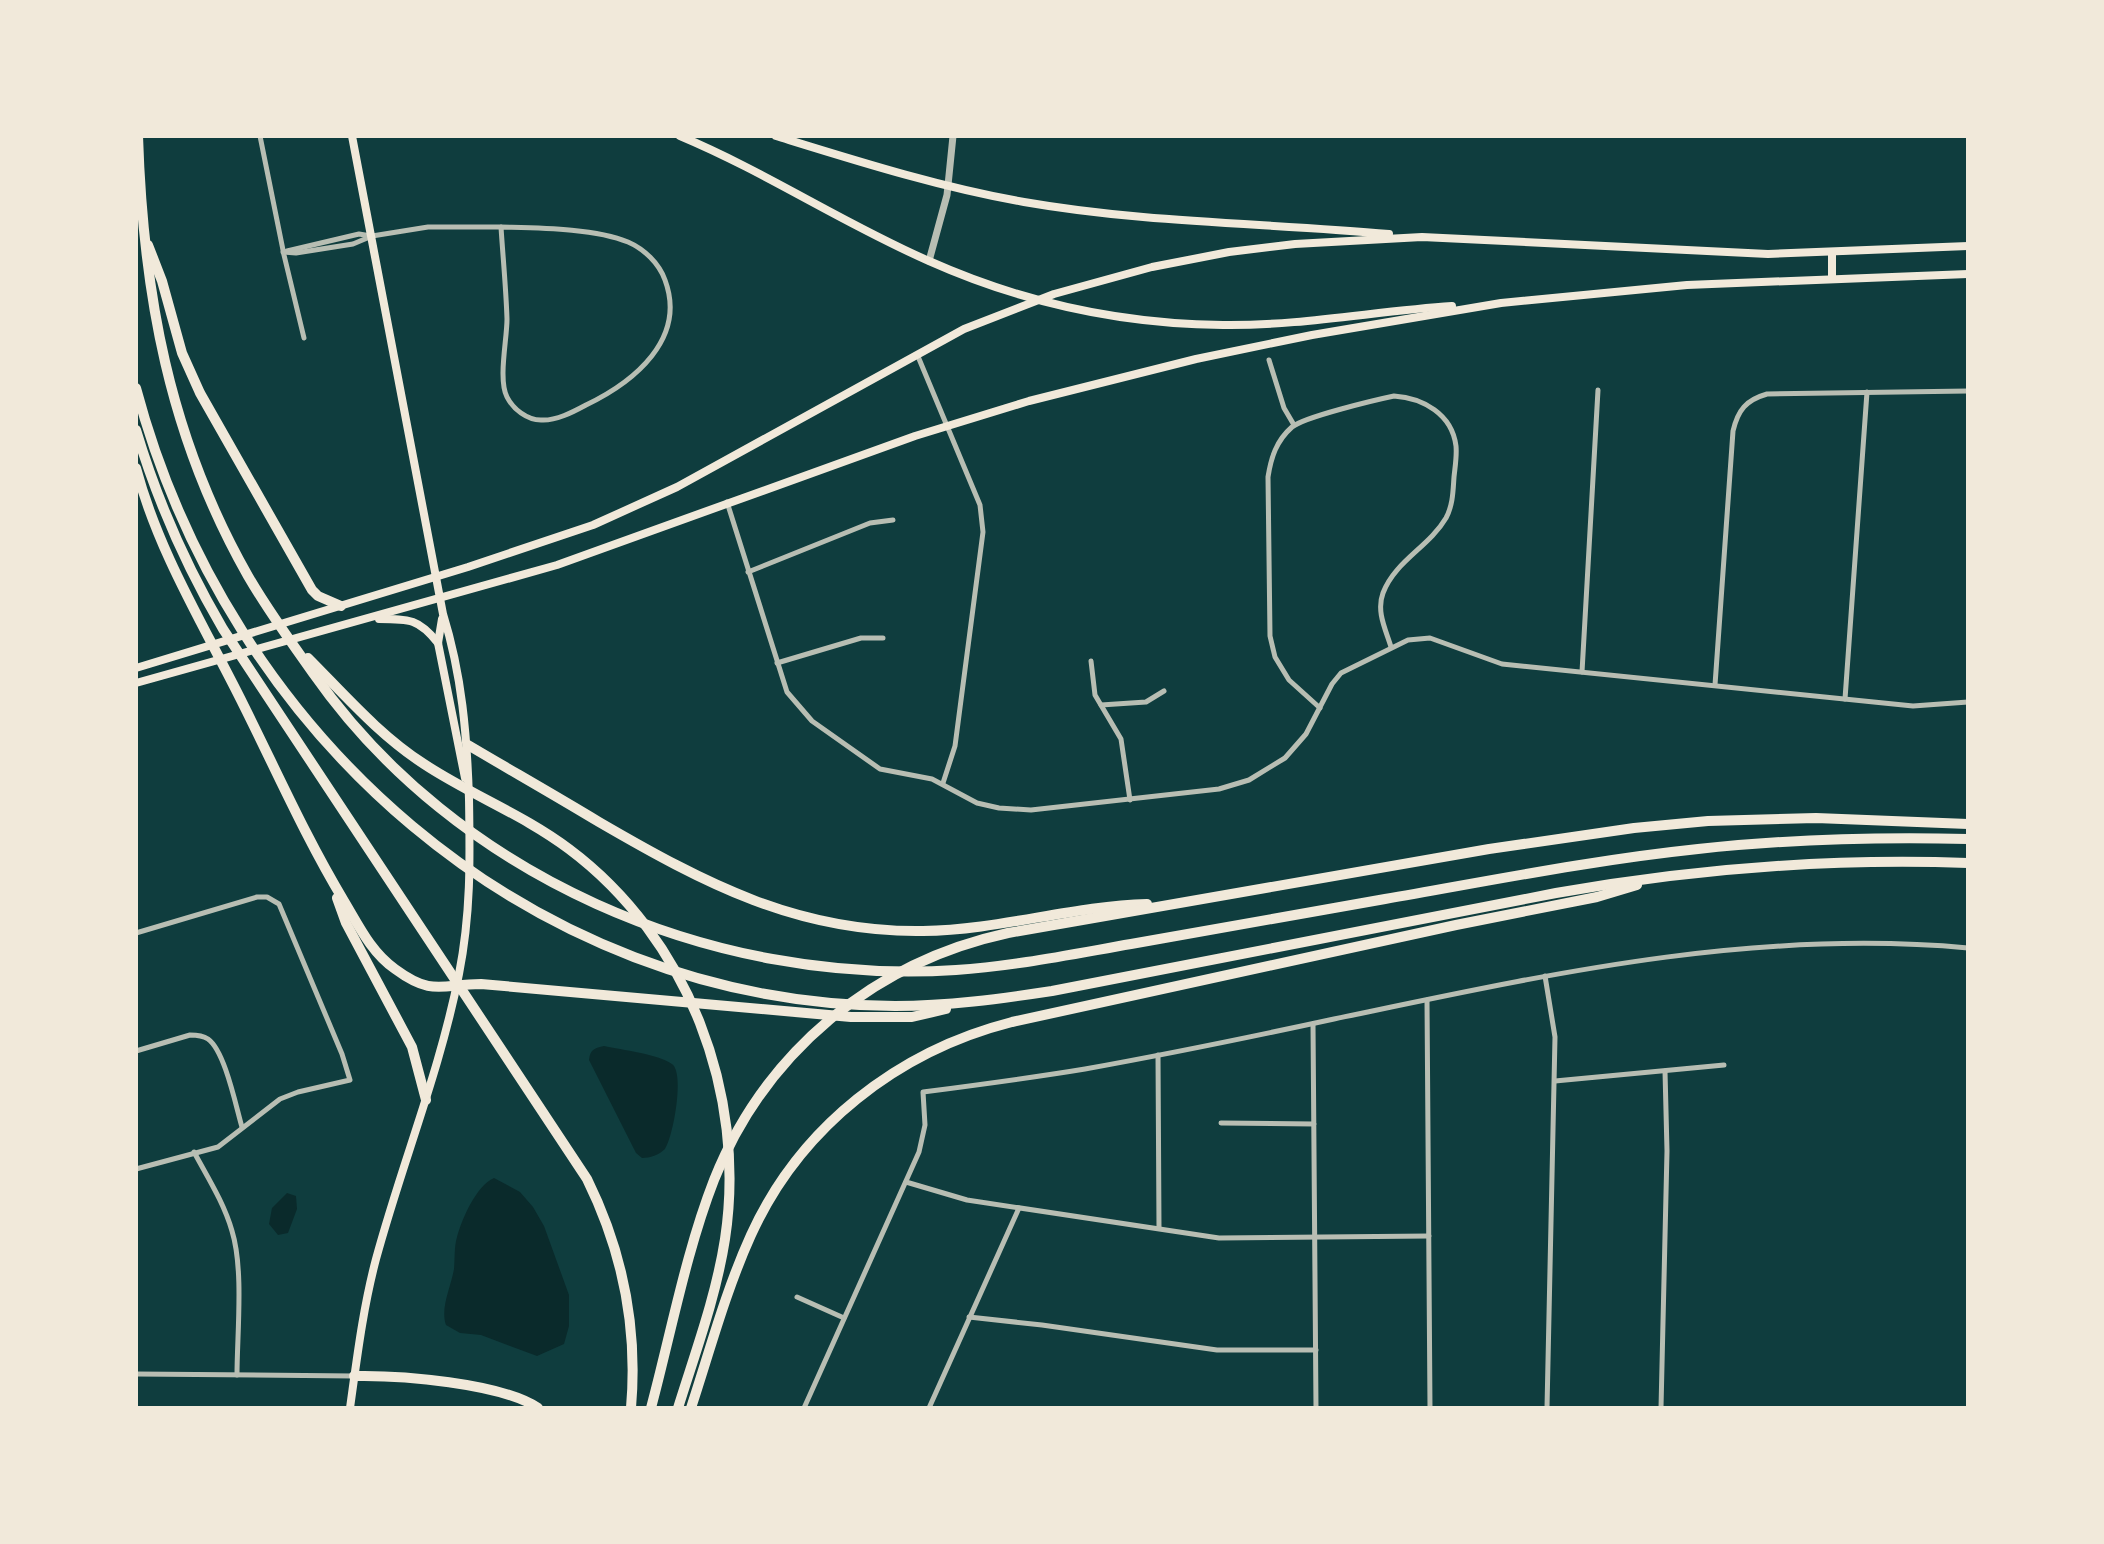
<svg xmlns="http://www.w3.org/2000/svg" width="2104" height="1544" font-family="'Titillium Web',sans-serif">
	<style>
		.water { fill: #0a2a2b }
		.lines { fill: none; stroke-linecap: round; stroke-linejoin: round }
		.minor { stroke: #b8beb3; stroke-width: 5 }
		.tertiary { stroke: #b8beb3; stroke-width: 7 }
		.primary { stroke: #f1e9da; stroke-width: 8 }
		.motorway { stroke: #f1e9da; stroke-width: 10 }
	</style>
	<rect width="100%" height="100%" fill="#0f3d3e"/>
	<g class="water">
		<path d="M604,1046C622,1050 658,1054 672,1064C685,1073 673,1138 665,1149C659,1155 650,1158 642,1158L636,1153L589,1060C590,1049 595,1048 604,1046Z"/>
		<path d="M494,1178L520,1192L533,1207L544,1226L569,1295V1326L564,1344L537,1356L481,1335L460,1333L446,1325C440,1308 451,1287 454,1269C455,1259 454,1247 457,1237C462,1219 476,1186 494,1178Z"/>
		<path d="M287,1193L296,1196L297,1209L288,1233L278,1235L269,1224L272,1208Z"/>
	</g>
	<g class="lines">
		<g class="minor">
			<path d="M260,136L284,255L304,338"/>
			<path d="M501,227C537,228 594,228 628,242C644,249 659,263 665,280C687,339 634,382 586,405C573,412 556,421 541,420C527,420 513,409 507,397C498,379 507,340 507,319C506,288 503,258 501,227Z"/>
			<path d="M287,251L359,234L371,236"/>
			<path d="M283,252L296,253L353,244L372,236L428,227H501"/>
			<path d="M917,354L980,505L983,532L955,746L943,783"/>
			<path d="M1269,360L1284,408L1294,425"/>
			<path d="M727,502L787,692L812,721L880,769L932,779L977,803L999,808L1031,810L1219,789L1249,780L1285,758L1306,734L1332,684L1341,673L1408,640L1430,638L1502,664L1913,706L1968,702"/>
			<path d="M748,572L870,523L893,520"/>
			<path d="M1091,661L1095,695L1121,739L1130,800"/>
			<path d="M777,663L861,638H883"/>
			<path d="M1582,672L1598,390"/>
			<path d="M1715,685L1733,431C1738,410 1746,400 1767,394L1968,391"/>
			<path d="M1845,699L1867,392"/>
			<path d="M1101,705L1146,702L1164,691"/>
			<path d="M1320,708L1289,680L1275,657L1270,636L1268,477C1271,458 1276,441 1292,427C1304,417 1375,400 1394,396C1423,398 1452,414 1456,446C1457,456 1455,467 1454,477C1453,491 1453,505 1446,518C1429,547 1395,561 1383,593C1376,612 1386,630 1391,647"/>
			<path d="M136,933L257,897H267L279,904L342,1054L350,1080L298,1092L280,1099L218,1147L136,1169"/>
			<path d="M1545,976L1555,1037L1547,1408"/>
			<path d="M1427,1000L1430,1408"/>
			<path d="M1313,1024L1316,1408"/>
			<path d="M136,1051L190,1035C196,1035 202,1035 208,1039C225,1051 236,1107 242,1127"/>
			<path d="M1158,1055L1159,1228"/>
			<path d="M1555,1081L1724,1065"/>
			<path d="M1221,1123L1314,1124"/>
			<path d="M194,1152C208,1178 224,1203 232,1231C244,1270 237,1334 237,1375"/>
			<path d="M906,1182L967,1200L1219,1238L1429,1236"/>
			<path d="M797,1297L844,1318"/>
			<path d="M969,1317L1042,1325L1217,1350H1316"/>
			<path d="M136,1374L354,1376"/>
			<path d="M804,1408L919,1152L925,1125L923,1092C977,1085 1031,1078 1085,1069C1168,1054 1251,1037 1334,1019C1545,975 1751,928 1968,948"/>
			<path d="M929,1408L1019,1208"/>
			<path d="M1661,1408L1667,1151L1665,1071"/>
		</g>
		<path class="tertiary" d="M929,261L947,195L953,136"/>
		<g class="primary">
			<path d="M680,136C766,172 844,224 929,261C1021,302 1122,324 1223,325C1300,326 1376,311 1452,306"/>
			<path d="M776,136C857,161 939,187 1024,202C1144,223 1267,223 1389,234"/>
			<path d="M1832,279V253"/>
			<path d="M379,619C410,619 419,619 438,643"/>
			<path d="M442,619L438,643L465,778"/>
			<path d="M136,668L468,567L593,525L677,487L964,329L1054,294L1152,267L1229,252L1295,244L1422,237L1768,254L1968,246"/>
			<path d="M136,683L557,565L915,436L1029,401L1196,359L1312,335L1501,303L1687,285L1968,274"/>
			<path d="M350,1408C357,1358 363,1308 376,1259C402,1163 440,1071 459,974C471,913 470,860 469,799C467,735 462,675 443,614L352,136"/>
		</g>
		<g class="motorway">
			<path d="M138,136C143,293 169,437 248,576C267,609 290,641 313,673C456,877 711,986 956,970C1015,966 1073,954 1131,944C1215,929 1300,914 1385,899C1489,881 1593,860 1698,849C1788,839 1878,837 1968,839"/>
			<path d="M148,245L162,281L182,353L200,393L312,590L318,596L341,606"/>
			<path d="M136,388C228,734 528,1004 895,1006C948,1006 999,999 1052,991L1556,893C1692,869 1830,858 1968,863"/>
			<path d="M136,430C157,500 186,566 223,629L587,1179C623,1252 638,1327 631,1408"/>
			<path d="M136,468C159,554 205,627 244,706C277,772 306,838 344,901C359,926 371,952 395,969C433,997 442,984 481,984L851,1017H912L946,1009"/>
			<path d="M308,658C345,695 379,735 424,764C471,795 524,815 569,849C688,938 747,1094 725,1239C716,1297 695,1353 678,1408"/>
			<path d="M468,745C512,771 556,796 599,822C704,883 798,933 923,931C999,930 1072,906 1147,904"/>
			<path d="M337,898L346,923L412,1047L426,1100"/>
			<path d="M354,1376C399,1375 501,1383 538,1408"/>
			<path d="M651,1408C671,1333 686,1252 714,1180C765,1052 874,962 1008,933L1489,849L1634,828L1708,821L1816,818L1968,824"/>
			<path d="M691,1408C710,1350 726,1290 751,1235C800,1127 898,1051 1012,1022L1456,925L1597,897L1637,885"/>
		</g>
	</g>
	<rect width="2104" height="1544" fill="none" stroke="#f1e9da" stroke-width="276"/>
</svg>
